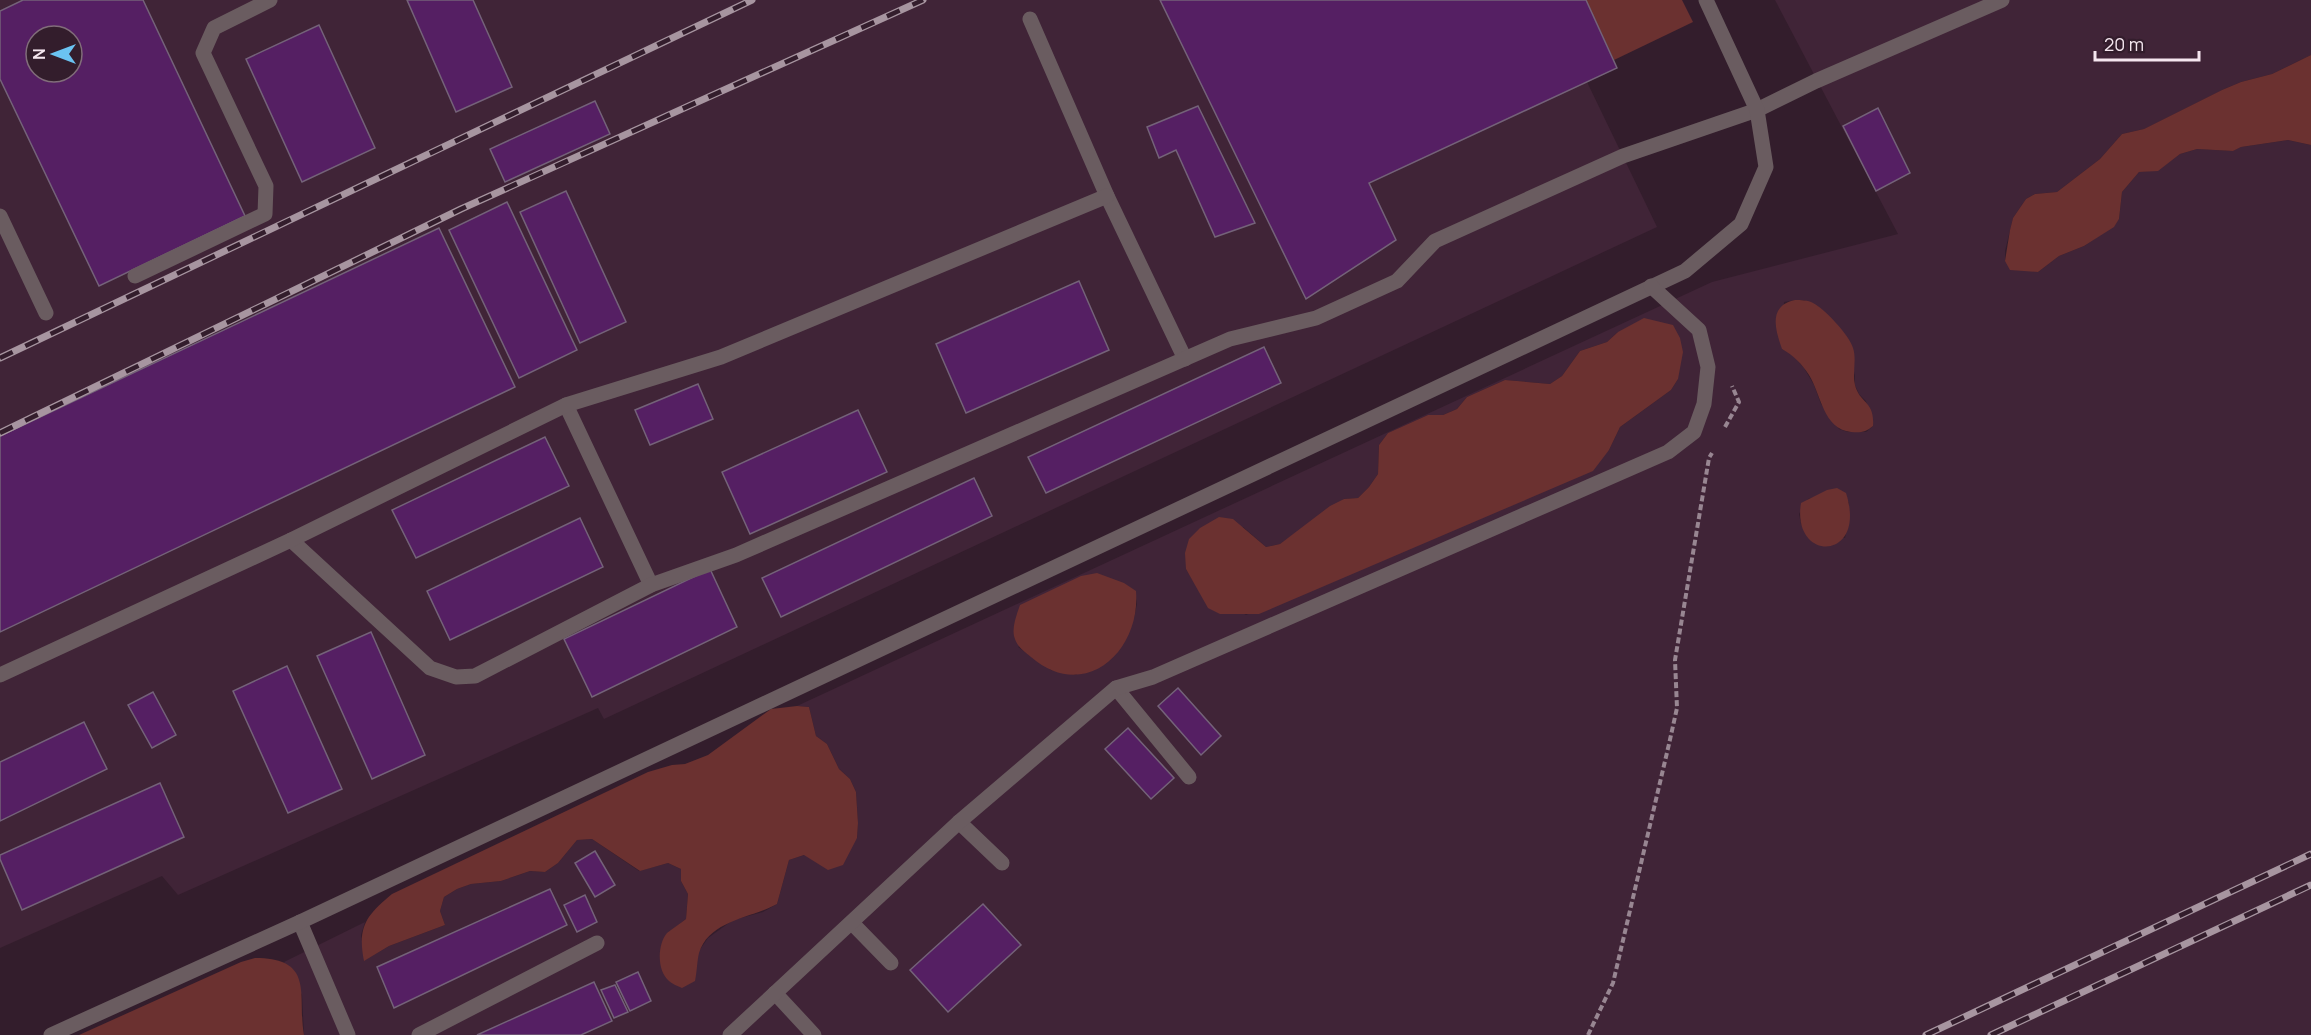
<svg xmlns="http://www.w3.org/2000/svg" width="2311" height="1035" font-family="Manrope,sans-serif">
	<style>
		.built { fill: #402437; fill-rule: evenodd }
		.green { fill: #6b3130 }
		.building { fill: #551f63; stroke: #746279; stroke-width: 1.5; fill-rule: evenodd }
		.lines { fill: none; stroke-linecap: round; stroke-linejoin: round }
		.path { stroke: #988692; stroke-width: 4; stroke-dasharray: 6 3; stroke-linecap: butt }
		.minor { stroke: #6a5c60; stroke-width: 15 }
		.rail-casing { stroke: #a795a0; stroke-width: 7 }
		.rail { stroke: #331d2c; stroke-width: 4.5; stroke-dasharray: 14; stroke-linecap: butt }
	</style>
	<rect width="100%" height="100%" fill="#331d2c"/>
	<g class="built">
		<path d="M0,0H1586L1617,68L1587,82L1657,227L604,719L598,708L178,895L162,876L0,948ZM36,36H72V72H36Z"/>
		<path d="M1775,0H2311V55L2272,74L2241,82L2222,90L2144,129L2122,134L2100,159L2057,192L2035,194L2026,199L2013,218L2005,251V261L2038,272L2059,256L2084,246L2114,226L2119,219L2122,192L2139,172L2158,170L2180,154L2197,149L2233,151L2241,147L2288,140L2311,145V1035H304L302,995L284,962L365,922L361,935L365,960L389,946L445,925L440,911L444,897L457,889L471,884L501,881L530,871L545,872L558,863L577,840L592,839L639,871L668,863L681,869V881L688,894L686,919L666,935L660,958L699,951L708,938L733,920L763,912L777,904L789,860L857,838L858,823L856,792L850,779L839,769L827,744L816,736L809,707L797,706L1712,282L1898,234ZM1795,300H1804L1828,316L1841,330L1855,376V385L1859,394L1866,401L1873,426L1866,432H1848L1839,429L1821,404L1814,385L1804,368L1791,353L1782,349L1784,302ZM1618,332L1678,379L1671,390L1620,427L1609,450L1246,615L1194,582L1186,569L1243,527L1266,547L1280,544L1344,499L1358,498L1369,487L1378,474L1379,445L1388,433L1428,415H1443L1457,409L1467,397L1505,380L1550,384L1562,376L1580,351L1607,342ZM1818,496L1849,502V520L1845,538L1806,533L1801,524L1799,514L1808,499ZM1135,591L1137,604L1134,618L1076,675L1051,670L1018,647Z"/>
	</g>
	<g class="green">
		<path d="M1586,0H1682L1693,22L1614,60Z"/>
		<path d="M2311,55V145L2288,140L2241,147L2233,151L2197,149L2180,154L2158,171L2139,172L2122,192L2119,219L2114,227L2084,246L2059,256L2038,272L2010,270L2005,261L2010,230L2013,218L2026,199L2035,194L2057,192L2100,159L2122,134L2144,129L2222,90L2241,82L2272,74Z"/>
		<path d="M1795,300C1801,300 1808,300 1813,303C1824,308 1850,336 1853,348C1857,360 1852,373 1855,385C1860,404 1875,401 1873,426C1866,432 1861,433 1851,432C1823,429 1821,394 1809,375C1802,364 1793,355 1782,349C1775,329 1768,306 1795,300Z"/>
		<path d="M1644,318L1673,325L1680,338L1683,352L1678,379L1671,390L1620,427L1609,450L1593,471L1259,614H1220L1208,608L1186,569L1185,553L1189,539L1200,528L1219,517L1233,519L1266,547L1280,544L1330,506L1344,499L1358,498L1369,487L1378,474L1379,445L1388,433L1428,415H1443L1457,409L1467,397L1505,380L1550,384L1562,376L1580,351L1607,342L1618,332Z"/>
		<path d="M1837,488L1846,493C1868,562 1791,563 1801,503L1827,490Z"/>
		<path d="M1097,573L1124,583L1136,591C1141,652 1084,703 1031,657C1023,650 1017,647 1014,636C1012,626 1017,614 1020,605L1081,576Z"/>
		<path d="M797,706L809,707L816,736L827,744L839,769L850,779L856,792L858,823L857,838L843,865L828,870L804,855L789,860L777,904C752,918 709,920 699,953C697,961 697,972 695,981L682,988C678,986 672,984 669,981C657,971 657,945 667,933C673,928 680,924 686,919L688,894L681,881V869L668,863L640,871L592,839L577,840L558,863L545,872L530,871L501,881L471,884L457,889L444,897L440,911L445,925L389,946L364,961C357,926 367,915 392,894L648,772L672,765L685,764L708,755L771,709Z"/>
		<path d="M255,958C316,958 297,996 304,1035H79L241,962Z"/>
	</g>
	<g class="building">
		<path d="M23,0H143L245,216L99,286L0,79V11ZM36,36H72V72H36Z"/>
		<path d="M407,0H473L512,87L456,112Z"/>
		<path d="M1160,0H1586L1617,68L1369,183L1396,240L1306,299Z"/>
		<path d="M319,25L375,148L302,182L246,59Z"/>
		<path d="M595,101L610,134L505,182L490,149Z"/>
		<path d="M1198,106L1255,223L1215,237L1176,150L1159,158L1147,127Z"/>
		<path d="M1878,108L1910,173L1876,191L1843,126Z"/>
		<path d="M566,191L626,322L580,343L520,212Z"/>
		<path d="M507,202L577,350L519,378L449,230Z"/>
		<path d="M439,228L515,387L0,632V436Z"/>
		<path d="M1079,281L1109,350L966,413L936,344Z"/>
		<path d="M1264,347L1281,383L1046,493L1028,457Z"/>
		<path d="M698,384L713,419L650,445L635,410Z"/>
		<path d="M858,410L887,472L750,534L722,472Z"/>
		<path d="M545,437L569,486L416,558L392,510Z"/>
		<path d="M974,478L992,516L781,617L762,578Z"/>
		<path d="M580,518L603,567L450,640L427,591Z"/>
		<path d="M710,569L737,627L592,697L564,639Z"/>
		<path d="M371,632L425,755L372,779L317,656Z"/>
		<path d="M287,666L342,789L288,813L233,691Z"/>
		<path d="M1178,688L1221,736L1201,755L1158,706Z"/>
		<path d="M153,692L176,735L152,748L128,705Z"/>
		<path d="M84,722L107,769L0,821V762Z"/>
		<path d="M1128,728L1174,778L1151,799L1105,749Z"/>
		<path d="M160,783L184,837L22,910L0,859V855Z"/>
		<path d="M595,851L615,885L595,897L575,863Z"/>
		<path d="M550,889L567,925L394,1008L377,967Z"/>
		<path d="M585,895L597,922L577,932L564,905Z"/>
		<path d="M983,904L1021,945L948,1012L910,970Z"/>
		<path d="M638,972L651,1001L630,1011L616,982Z"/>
		<path d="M594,982L612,1021L581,1035H477Z"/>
		<path d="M615,985L628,1012L614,1018L601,990Z"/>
	</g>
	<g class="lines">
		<g class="path">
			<path d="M1725,427L1739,402L1732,386"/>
			<path d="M1588,1035L1613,983L1669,744L1677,708L1675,660L1709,458L1712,453"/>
		</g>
		<g class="minor">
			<path d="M1030,19L1107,196L1185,359"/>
			<path d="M0,216L46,313"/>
			<path d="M135,276L265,214L266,186L203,53L214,28L270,0"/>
			<path d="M566,405L651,585"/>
			<path d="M291,540L430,668L456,677L475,676L651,585L736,555L1230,339L1316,318L1397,281L1435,241L1623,156L1757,110L1816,81L2002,0"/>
			<path d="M0,675L291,540L566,405L721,357L1107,196"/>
			<path d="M1116,688L1189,777"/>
			<path d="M959,822L1002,863"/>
			<path d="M300,922L348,1035"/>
			<path d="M852,923L891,963"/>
			<path d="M775,993L814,1035"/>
			<path d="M51,1035L300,922L1685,271L1741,224L1766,167L1757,110L1706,0"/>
			<path d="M419,1035L597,943"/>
			<path d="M730,1035L959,822L1116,688L1153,677L1668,452L1694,432L1704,404L1708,367L1699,330L1651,286"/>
		</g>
		<g class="rail-casing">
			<g id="rail">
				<path d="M0,358L752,0"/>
				<path d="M0,433L461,209L923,0"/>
				<path d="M1926,1035L2311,854"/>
				<path d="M1991,1035L2311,885"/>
			</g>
		</g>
		<use href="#rail" class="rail"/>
	</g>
	<g transform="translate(54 54) rotate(270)"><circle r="28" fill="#331d2c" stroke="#816d7a" stroke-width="1.5"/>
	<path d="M0-4.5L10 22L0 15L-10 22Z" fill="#6bc3f2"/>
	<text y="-9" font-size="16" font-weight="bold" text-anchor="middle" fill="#f5e6ef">N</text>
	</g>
	<path d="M2095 51v9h104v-9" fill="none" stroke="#f5e6ef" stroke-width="3"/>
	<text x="2104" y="51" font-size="18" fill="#f5e6ef" stroke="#331d2c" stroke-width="4.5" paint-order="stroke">20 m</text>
</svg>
